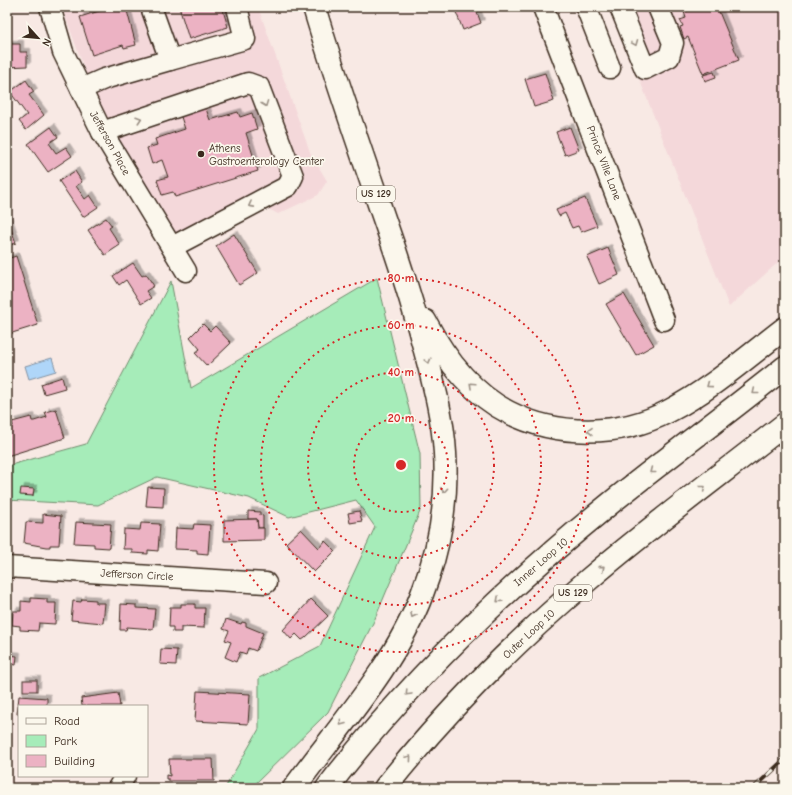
<svg xmlns="http://www.w3.org/2000/svg" width="792" height="795" font-family="'Comic Neue',sans-serif">
	<style>
		.built { fill: #f4d8da }
		.green { fill: #a6ecb9; stroke: #708b6c }
		.water { fill: #afd6f9; stroke: #8191a1 }
		.building { fill: #ecb2c3; stroke: #3b2a1e; filter: url(#shadow) }
		.lines { fill: none; stroke-linecap: round; stroke-linejoin: round }
		.minor-casing { stroke: #3b2a1e; stroke-width: 23 }
		.highway-casing { stroke: #3b2a1e; stroke-width: 25 }
		.minor { stroke: #fbf7ec; stroke-width: 20 }
		.highway { stroke: #fbf7ec; stroke-width: 22 }
		.rail-casing { stroke: #3b2a1e; stroke-width: 4.5 }
		.rail { stroke: #fbf7ec; stroke-width: 3; stroke-dasharray: 9; stroke-linecap: butt }
		.oneway { stroke: #9b9085 }
		.ring { fill: none; stroke: #d62828; stroke-width: 2; stroke-dasharray: 2 4 }
		.poi-dot { fill: #3b2a1e; stroke: #fbf7ec; stroke-width: 1.5 }
		.labels { text-anchor: middle; dominant-baseline: central; stroke-width: 3.5; stroke-linejoin: round; paint-order: stroke }
		.shield { fill: #fbf7ec; stroke: #75685c; stroke-width: 1 }
		.shield-label { font-size: 10px; font-weight: bold; fill: #3b2a1e }
		.street-label { font-size: 11px; fill: #3b2a1e; stroke: #fbf7ec }
		.poi-label { font-size: 11px; fill: #3b2a1e; stroke: #fbf7ec; text-anchor: start }
		.centre { fill: #d62828; stroke: #fbf7ec; stroke-width: 2 }
		.ring-label { font-size: 12px; text-anchor: middle; font-weight: bold; fill: #d62828; stroke: #fbf7ec; stroke-width: 3.5; stroke-linejoin: round; paint-order: stroke }
	</style>
	<defs>
		<filter id="shadow"><feDropShadow dx="3.5" dy="-3.5" stdDeviation="0" flood-color="#0004"/></filter>
	</defs>
	<rect width="100%" height="100%" fill="#f8e9e4"/>
	<filter id="ink" filterUnits="userSpaceOnUse"><feTurbulence type="fractalNoise" baseFrequency=".025" numOctaves="2"/><feDisplacementMap in="SourceGraphic" scale="8" xChannelSelector="R" yChannelSelector="G"/><feConvolveMatrix kernelMatrix="1 2 1 2 8 2 1 2 1" color-interpolation-filters="sRGB"/></filter>
	<g filter="url(#ink)">
		<g class="built">
			<path d="M62,7H258L310,152L327,181L318,195L278,214L265,207L186,250L99,109Z"/>
			<path d="M611,7H785V256L729,307Z"/>
		</g>
		<path class="green" d="M377,278L420,454L421,509L374,621L328,712L251,788H225L259,729V678L320,646L375,527L356,500L289,517L249,498L157,477L98,505L7,500V466L86,444L171,281L191,388Z"/>
		<path class="water" d="M52,358L56,371L29,379L25,366Z"/>
		<g class="building">
			<path d="M112,7H126L136,45L124,48L123,45L92,55L80,17Z"/>
			<path d="M179,7H222L228,27L189,39Z"/>
			<path d="M470,7H475L481,23L463,30L456,12Z"/>
			<path d="M698,7H709L710,9L717,7L739,60L703,74L688,37L684,39L680,27L683,26L680,20L686,18L684,12Z"/>
			<path d="M7,44H20V52H27V66L7,67Z"/>
			<path d="M714,72L716,77L705,81L703,75Z"/>
			<path d="M545,73L554,101L534,107L525,79Z"/>
			<path d="M26,80L34,92L29,95L44,115L26,130L19,121L27,115L10,92Z"/>
			<path d="M205,106L210,120L238,112L240,117L252,113L257,129L246,133L258,171L175,197L173,192L162,195L157,180L168,177L162,160L152,164L147,148L157,145L155,139L185,129L180,114Z"/>
			<path d="M51,127L58,137L49,143L56,153L66,147L72,156L48,172L28,144Z"/>
			<path d="M570,127L579,150L565,155L556,132Z"/>
			<path d="M75,171L82,182L76,186L85,199L90,195L98,207L83,217L59,181Z"/>
			<path d="M585,198L597,226L581,232L578,226L572,228L565,213L559,216L556,210Z"/>
			<path d="M7,217L16,243L7,246Z"/>
			<path d="M106,218L112,226L109,228L120,245L105,255L88,230Z"/>
			<path d="M234,234L258,273L239,285L216,246Z"/>
			<path d="M608,248L619,275L599,284L587,257Z"/>
			<path d="M16,256L38,325L9,334L7,328V323L9,322L7,317V259Z"/>
			<path d="M133,263L142,276L146,274L154,286L146,291L151,298L141,304L126,280L119,285L113,276Z"/>
			<path d="M624,294L654,345L636,355L606,304Z"/>
			<path d="M203,324L210,331L215,326L231,343L207,366L195,353L200,349L190,337Z"/>
			<path d="M62,377L65,388L44,394L41,384Z"/>
			<path d="M56,409L65,438L7,456V428L13,426L12,422L31,417L32,421H34L47,417L45,412Z"/>
			<path d="M148,487L164,488L163,507L146,506Z"/>
			<path d="M21,488L34,489L33,496L20,495Z"/>
			<path d="M248,511L260,512V515L263,516V528H258L257,519H248Z"/>
			<path d="M359,511L362,521L350,523L348,513Z"/>
			<path d="M43,514L61,516L59,545H50V547H46L24,543L26,522L43,523Z"/>
			<path d="M257,519L258,528H264V540L224,541V520Z"/>
			<path d="M76,522L111,524L109,548L94,547V544L74,543Z"/>
			<path d="M141,523L160,524L158,551L148,550V554L132,553V549H123L124,529L140,530Z"/>
			<path d="M194,524L210,525L208,554L197,553V550L175,549L176,528L193,529Z"/>
			<path d="M301,529L319,548L325,541L335,551L314,572L286,543Z"/>
			<path d="M31,598L47,599V603H56L55,624L39,623L38,631L20,630V626L12,625L13,611H21V601L31,602Z"/>
			<path d="M82,599L96,600V603H105L103,623L71,620L73,601L81,602Z"/>
			<path d="M311,599L328,616L305,638L302,640L296,634L291,639L283,630Z"/>
			<path d="M121,604L136,605V608L155,609L153,629L127,627L126,630H120Z"/>
			<path d="M181,604H195V608H205L204,628L181,627V632H173V627H169L170,607H181Z"/>
			<path d="M226,619L241,624L242,622L246,623V626L263,633L256,651L248,648L246,654L240,652L236,662L225,657L231,642L225,640L229,631L223,629Z"/>
			<path d="M161,649L177,650L176,665L160,664Z"/>
			<path d="M10,655L17,656L16,665L9,664Z"/>
			<rect x="23" y="680" width="14" height="11"/>
			<path d="M197,691L250,694L248,724L195,721Z"/>
			<path d="M118,693L120,706H82L81,698Z"/>
			<path d="M19,696L47,698V706H19V714H17Z"/>
			<path d="M169,759H213L214,781H169V779H166V775L170,776Z"/>
		</g>
		<g class="lines">
			<g class="minor-casing">
				<g id="minor">
					<path d="M50,7L63,52L102,132L186,271"/>
					<path d="M543,7L664,320"/>
					<path d="M586,7L610,68"/>
					<path d="M620,7L645,69L669,57L673,43L658,7"/>
					<path d="M170,60L245,39L237,7"/>
					<path d="M81,89L104,79L170,60L151,7"/>
					<path d="M102,132L248,83L259,87L293,176L288,186L172,247"/>
					<path d="M7,567L266,583"/>
					<path d="M118,788L125,776"/>
				</g>
			</g>
			<g class="highway-casing">
				<g id="highway">
					<path d="M425,321C444,357 471,393 508,412C557,437 620,437 669,411C710,390 747,357 785,328"/>
					<path d="M294,788C338,727 395,666 422,594C439,550 448,500 445,453C443,420 435,389 427,358C416,316 404,276 390,236C364,160 337,84 314,7"/>
					<path d="M327,788C409,681 507,587 612,502C669,456 728,413 785,367"/>
					<path d="M385,788C445,712 514,643 588,580C651,526 719,476 785,424"/>
				</g>
			</g>
			<use href="#minor" class="minor"/>
			<use href="#highway" class="highway"/>
			<g class="rail-casing">
				<path id="rail" d="M754,788L785,759"/>
			</g>
			<use href="#rail" class="rail"/>
		</g>
		<defs><path id="oneway-chevron" d="M-2-3.5L2.5 0L-2 3.5" fill="none" stroke-width="1.6" stroke-linecap="round" stroke-linejoin="round"/></defs>
		<g class="oneway">
			<use href="#oneway-chevron" transform="translate(635 43) rotate(68)"/>
			<use href="#oneway-chevron" transform="translate(265 104) rotate(69)"/>
			<use href="#oneway-chevron" transform="translate(139 119) rotate(-18)"/>
			<use href="#oneway-chevron" transform="translate(251 205) rotate(152)"/>
			<use href="#oneway-chevron" transform="translate(428 361) rotate(75)"/>
			<use href="#oneway-chevron" transform="translate(472 385) rotate(-137)"/>
			<use href="#oneway-chevron" transform="translate(709 385) rotate(143)"/>
			<use href="#oneway-chevron" transform="translate(755 392) rotate(141)"/>
			<use href="#oneway-chevron" transform="translate(590 431) rotate(-179)"/>
			<use href="#oneway-chevron" transform="translate(652 471) rotate(142)"/>
			<use href="#oneway-chevron" transform="translate(703 488) rotate(-38)"/>
			<use href="#oneway-chevron" transform="translate(444 490) rotate(94)"/>
			<use href="#oneway-chevron" transform="translate(602 568) rotate(-40)"/>
			<use href="#oneway-chevron" transform="translate(499 600) rotate(138)"/>
			<use href="#oneway-chevron" transform="translate(413 615) rotate(115)"/>
			<use href="#oneway-chevron" transform="translate(408 693) rotate(133)"/>
			<use href="#oneway-chevron" transform="translate(342 723) rotate(127)"/>
			<use href="#oneway-chevron" transform="translate(409 758) rotate(-50)"/>
		</g>
	</g>
	<g class="ring">
		<circle cx="401" cy="465" r="47"/>
		<circle cx="401" cy="465" r="93"/>
		<circle cx="401" cy="465" r="140"/>
		<circle cx="401" cy="465" r="187"/>
	</g>
	<circle class="poi-dot" cx="201" cy="154" r="4"/>
	<g class="labels">
		<g class="shield">
			<rect x="357" y="186" width="38" height="16" rx="3"/>
			<rect x="554" y="585" width="38" height="16" rx="3"/>
		</g>
		<g class="shield-label">
			<text x="376" y="194">US 129</text>
			<text x="573" y="593">US 129</text>
		</g>
		<g class="street-label">
			<text transform="translate(110 143) rotate(61)">Jefferson Place</text>
			<text transform="translate(604 163) rotate(69)">Prince Ville Lane</text>
			<text transform="translate(541 562) rotate(-41)">Inner Loop 10</text>
			<text transform="translate(137 575) rotate(3)">Jefferson Circle</text>
			<text transform="translate(529 634) rotate(-43)">Outer Loop 10</text>
		</g>
		<g class="poi-label">
			<text x="209" y="148">Athens<tspan x="209" dy="13">Gastroenterology Center</tspan></text>
		</g>
	</g>
	<circle cx="401" cy="465" r="6" class="centre"/>
	<g class="ring-label">
		<text x="401" y="282">80 m</text>
		<text x="401" y="329">60 m</text>
		<text x="401" y="376">40 m</text>
		<text x="401" y="422">20 m</text>
	</g>
	<rect width="792" height="795" fill="none" stroke="#fbf7ec" stroke-width="24"/>
	<rect x="12" y="12" width="768" height="771" fill="none" stroke="#3b2a1e" stroke-width="1.5" filter="url(#ink)"/>
	<rect x="18" y="705" width="130" height="72" fill="#fbf7ec" stroke="#aea59a"/>
	<rect x="26" y="718" width="20" height="6" fill="#fbf7ec" stroke="#aea59a"/>
	<text x="54" y="725" font-size="12" fill="#3b2a1e">Road</text>
	<rect x="26" y="735" width="20" height="12" fill="#a6ecb9" stroke="#aea59a"/>
	<text x="54" y="745" font-size="12" fill="#3b2a1e">Park</text>
	<rect x="26" y="755" width="20" height="12" fill="#ecb2c3" stroke="#aea59a"/>
	<text x="54" y="765" font-size="12" fill="#3b2a1e">Building</text>
	<g transform="translate(38 38) rotate(117)" stroke="#fbf7ec" stroke-width="3" paint-order="stroke">
	<path d="M0-3L7 15L0 10L-7 15Z" fill="#3b2a1e"/>
	<text y="-6" font-size="11" font-weight="bold" text-anchor="middle" fill="#3b2a1e">N</text>
	</g>
</svg>
